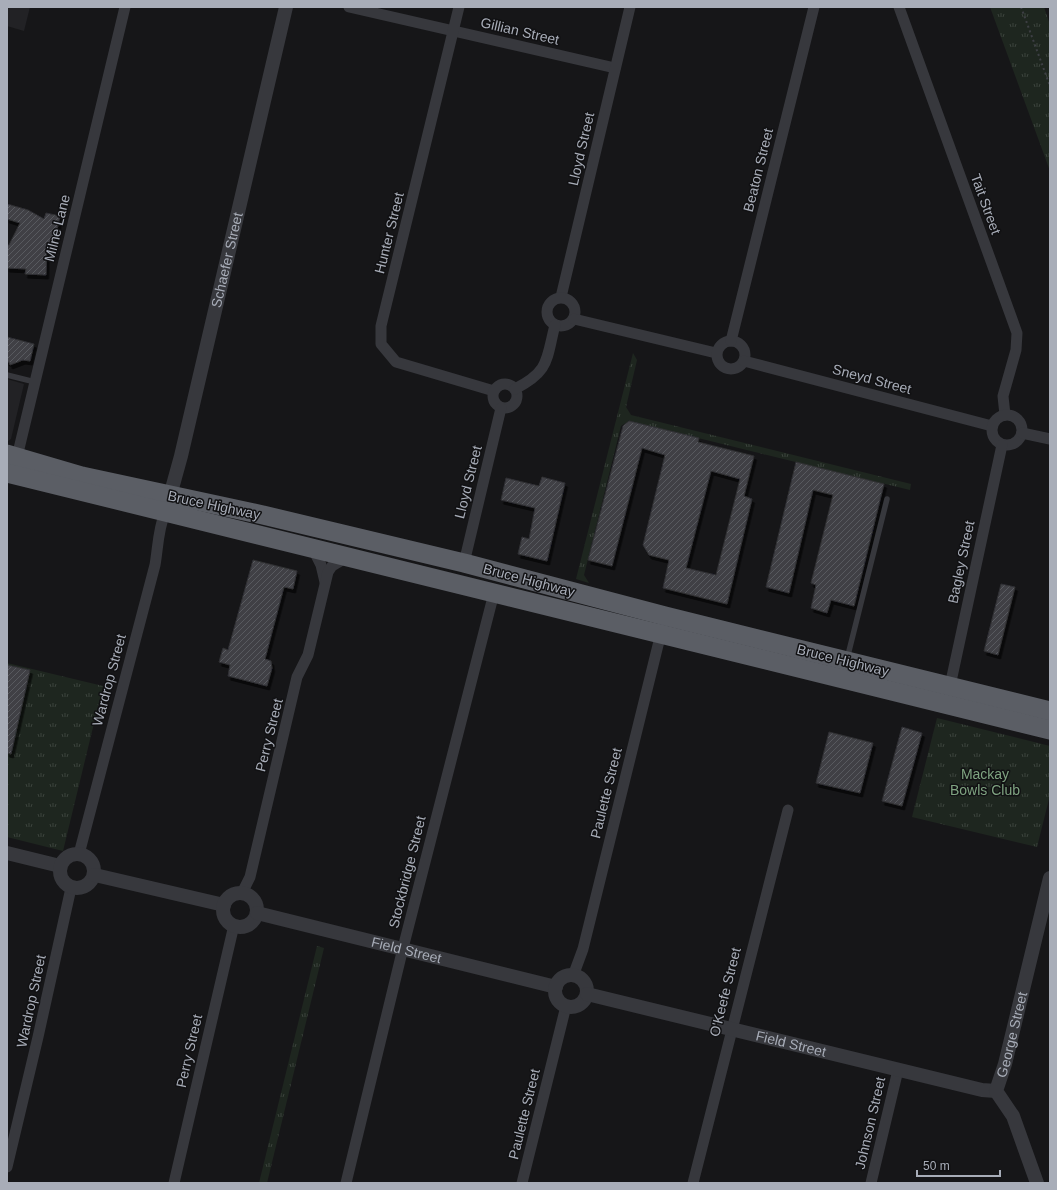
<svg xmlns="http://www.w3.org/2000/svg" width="1057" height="1190" font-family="Arial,sans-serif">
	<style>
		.built { fill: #222225 }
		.park { fill: url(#park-tufts) }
		.building { fill: url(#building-hatch); stroke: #303034; fill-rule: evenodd; filter: url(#shadow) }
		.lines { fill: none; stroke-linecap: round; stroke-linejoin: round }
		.path { stroke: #3d3f44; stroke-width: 2; stroke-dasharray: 2 3; stroke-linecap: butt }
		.service { stroke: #37383d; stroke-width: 5.5 }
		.minor { stroke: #37383d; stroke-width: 11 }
		.tertiary { stroke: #37383d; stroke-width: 14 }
		.trunk { stroke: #5b5e65; stroke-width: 19 }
		.labels { text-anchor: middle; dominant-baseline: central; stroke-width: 3; stroke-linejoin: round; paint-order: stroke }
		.street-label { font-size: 14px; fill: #a8adb8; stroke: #111113 }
		.park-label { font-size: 14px; fill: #7fa381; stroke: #111113 }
	</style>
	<defs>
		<pattern id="park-tufts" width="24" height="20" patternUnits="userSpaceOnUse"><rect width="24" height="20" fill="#1e261f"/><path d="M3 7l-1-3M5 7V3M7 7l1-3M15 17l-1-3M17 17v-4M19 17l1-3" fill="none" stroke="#3c433d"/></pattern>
		<pattern id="building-hatch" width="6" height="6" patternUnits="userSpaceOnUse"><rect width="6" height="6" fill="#404145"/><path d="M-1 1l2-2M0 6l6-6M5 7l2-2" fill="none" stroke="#595a5e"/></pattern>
		<filter id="shadow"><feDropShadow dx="2.5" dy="4" stdDeviation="0" flood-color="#0009"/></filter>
	</defs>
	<rect width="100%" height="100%" fill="#161618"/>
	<g class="built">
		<path d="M7,7H30L24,31L7,26Z"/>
		<path d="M7,379L24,384L11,439L8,441Z"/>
	</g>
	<g class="park">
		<path d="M990,7H1044L1050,25V171Z"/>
		<path d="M633,353L637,360L626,407L631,415L911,484L910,490L629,421L621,426L584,575L589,583L576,579Z"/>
		<path d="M7,663L103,686L63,851L7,837Z"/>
		<path d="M937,718L1050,746V795L1037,847L912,817Z"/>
		<path d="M317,946L324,948L267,1183H259Z"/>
	</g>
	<g class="building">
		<path d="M7,204L28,210L44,219L46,213L60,216L54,244L47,243L46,275L25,274L26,269L7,268V245H9L20,223L7,219Z"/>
		<path d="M7,337L34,344L30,361L23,360L10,365L9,362H7Z"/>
		<path d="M629,421L699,438L698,442L754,456L744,496L752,499L727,604L663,588L669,560L649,555L643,545L665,455L642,448L612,566L588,560L623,426ZM711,471L740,479L716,575L686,568Z"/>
		<path d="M796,462L884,484L854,606L831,600L827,613L811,608L816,585L811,583L833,495L813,490L789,593L766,587Z"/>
		<path d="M542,477L565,483L547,561L518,554L522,537L529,539L535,508L501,500L506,478L539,486Z"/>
		<path d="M253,560L297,571L293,589L284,587L265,659L271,661L272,668L267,686L228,676L230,665L219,662L223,648L228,650Z"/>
		<path d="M1001,584L1015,587L998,655L984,651Z"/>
		<path d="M7,665L30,670L11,754L7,753Z"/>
		<path d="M902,727L922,733L902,806L882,801Z"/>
		<path d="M829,732L873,743L860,793L816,783Z"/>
	</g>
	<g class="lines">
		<path class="path" d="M1021,7L1050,86"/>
		<g class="service">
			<path d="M7,375L35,382"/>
			<path d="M847,659L887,499"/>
		</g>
		<g class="minor">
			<path d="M349,7L615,68"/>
			<path d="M459,7L381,326V344L396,362L494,391"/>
			<path d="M899,7L1017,333L1016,350L1003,396L1005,415"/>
			<path d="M561,297L630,7"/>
			<circle cx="561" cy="312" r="14"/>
			<path d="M574,319L716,353"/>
			<circle cx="731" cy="355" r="14"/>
			<path d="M731,341L814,7"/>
			<path d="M744,361L992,426"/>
			<circle cx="505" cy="396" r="12"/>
			<path d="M515,389C550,371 546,360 555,325"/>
			<circle cx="1007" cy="430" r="15"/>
			<path d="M1022,433L1050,439"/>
			<path d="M17,457L125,7"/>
			<path d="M313,549L321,565L325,582"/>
			<path d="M464,563L501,408"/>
			<path d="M950,686L1002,445"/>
			<path d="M79,854L155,565C158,548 158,529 165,513"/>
			<path d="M242,893L250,877L297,677L308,655L328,572L332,566L347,557"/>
			<path d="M573,976L583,949L662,629"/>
			<path d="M7,1167L38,1037L71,888"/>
			<path d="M174,1183L234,925"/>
			<path d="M346,1183L403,948L494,593"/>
			<path d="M522,1183L566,1006"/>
			<path d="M693,1183L788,810"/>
			<path d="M871,1183L898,1070"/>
		</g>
		<g class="tertiary">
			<path id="s1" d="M168,503L181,456L286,7"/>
			<path d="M7,853L60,866"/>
			<circle cx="77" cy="871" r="17"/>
			<path d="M95,875L224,905"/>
			<circle cx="240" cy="910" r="17"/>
			<path id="s2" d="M257,913L556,987"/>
			<circle cx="571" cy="991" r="16"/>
			<path id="s3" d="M587,994L982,1090L996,1091"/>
			<path id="s4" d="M1037,1183L1013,1116L996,1091L1005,1064L1050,878"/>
		</g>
		<g class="trunk">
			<path d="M7,454L82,476L263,515L464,563L665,616L1050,711"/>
			<path d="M7,473L1050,730"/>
		</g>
	</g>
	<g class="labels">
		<g class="street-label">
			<text transform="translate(520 31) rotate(13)">Gillian Street</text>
			<text transform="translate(581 149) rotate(-77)">Lloyd Street</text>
			<text transform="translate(758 170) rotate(-76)">Beaton Street</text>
			<text transform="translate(986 204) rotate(70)">Tait Street</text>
			<text transform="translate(57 228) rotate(-76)">Milne Lane</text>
			<text transform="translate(389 233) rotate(-76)">Hunter Street</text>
			<text stroke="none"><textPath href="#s1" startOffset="250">Schaefer Street</textPath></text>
			<text transform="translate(872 379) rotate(15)">Sneyd Street</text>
			<text transform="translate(468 482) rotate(-76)">Lloyd Street</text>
			<text transform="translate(214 505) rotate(12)">Bruce Highway</text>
			<text transform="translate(961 562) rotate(-78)">Bagley Street</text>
			<text transform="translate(529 580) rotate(15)">Bruce Highway</text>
			<text transform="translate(843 660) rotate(14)">Bruce Highway</text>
			<text transform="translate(109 680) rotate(-75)">Wardrop Street</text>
			<text transform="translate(269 735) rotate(-76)">Perry Street</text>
			<text transform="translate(606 793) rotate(-76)">Paulette Street</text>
			<text transform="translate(407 872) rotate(-76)">Stockbridge Street</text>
			<text stroke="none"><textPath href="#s2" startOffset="154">Field Street</textPath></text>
			<text transform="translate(725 992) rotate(-76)">O'Keefe Street</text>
			<text transform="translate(31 1001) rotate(-78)">Wardrop Street</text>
			<text stroke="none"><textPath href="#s4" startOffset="160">George Street</textPath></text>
			<text stroke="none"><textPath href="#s3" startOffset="210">Field Street</textPath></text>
			<text transform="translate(189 1051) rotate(-77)">Perry Street</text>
			<text transform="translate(524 1114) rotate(-76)">Paulette Street</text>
			<text transform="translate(870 1123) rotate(-77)">Johnson Street</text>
		</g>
		<g class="park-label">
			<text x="985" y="774">Mackay<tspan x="985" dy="16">Bowls Club</tspan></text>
		</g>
	</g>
	<rect width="1057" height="1190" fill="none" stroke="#a8adb8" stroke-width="16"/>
	<path d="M917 1170v6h83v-6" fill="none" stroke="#a8adb8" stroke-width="2"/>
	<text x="923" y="1170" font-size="12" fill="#a8adb8" stroke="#111113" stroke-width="3" paint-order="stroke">50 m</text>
</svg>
